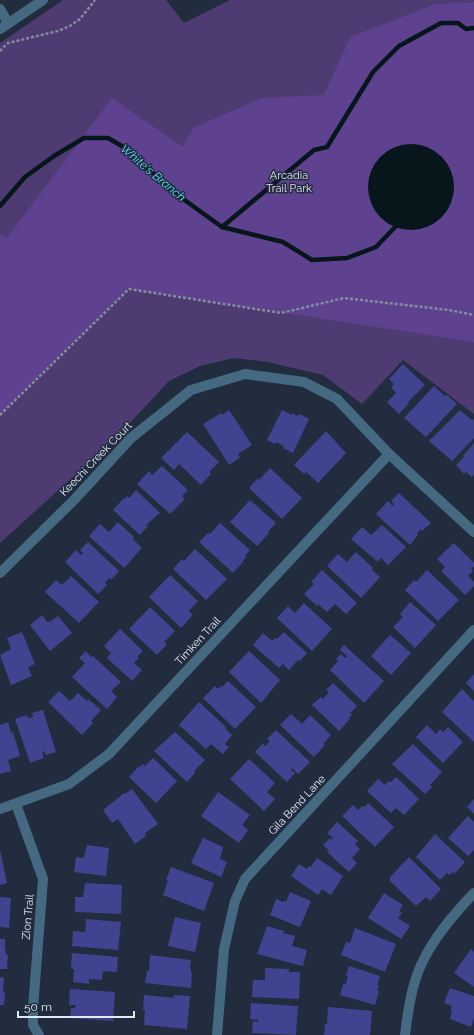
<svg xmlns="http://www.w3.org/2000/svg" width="474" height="1035" font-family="Raleway,sans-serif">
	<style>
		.green { fill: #4e3b72 }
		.forest { fill: #5e428f }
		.water { fill: #06161b }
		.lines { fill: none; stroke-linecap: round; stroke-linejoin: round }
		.stream { stroke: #06161b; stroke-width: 4.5 }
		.building { fill: #40438f }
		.path { stroke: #838d9b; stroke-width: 2.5; stroke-dasharray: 3 2; stroke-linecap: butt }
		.minor { stroke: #456981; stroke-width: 10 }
		.labels { text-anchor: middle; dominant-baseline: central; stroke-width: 3; stroke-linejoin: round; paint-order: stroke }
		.park-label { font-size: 11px; fill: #e6e0f6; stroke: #212d3e }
		.street-label { font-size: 11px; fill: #e2eaf5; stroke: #212d3e }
		.water-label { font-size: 12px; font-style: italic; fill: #58dcfe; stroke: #212d3e }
	</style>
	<rect width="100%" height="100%" fill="#212d3e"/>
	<path class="green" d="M63,0H166L184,23L230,0H474V414L403,360L362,404L323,375L268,362L234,358L200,366L169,381L116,438L0,543V43Z"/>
	<path class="forest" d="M474,2V342L129,289L0,413V234L7,238L112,98L183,147L193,128L262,98L324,95L350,37L436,4Z"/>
	<circle class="water" cx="411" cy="187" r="43"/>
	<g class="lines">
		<g class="stream">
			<path d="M0,206L25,177L54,156L84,138H108L127,149L172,191L222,227L283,242L312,260L347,258L376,247L398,224"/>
			<path d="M222,227L314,150L327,147L373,72L399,46L441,23H458L466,29L474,28"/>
		</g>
	</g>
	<g class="building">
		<path d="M403,364L425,385L408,402L409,403L399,414L387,402L396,393L391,387L394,384L389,379Z"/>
		<path d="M434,386L445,396L447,395L457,404L426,437L404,418Z"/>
		<path d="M229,410L252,445L238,454L240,458L229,465L203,424L221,413L222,415Z"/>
		<path d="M282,410L292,415V413L298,416L300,414L309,419L293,453L283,448L284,446L276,442L275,444L267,440Z"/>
		<path d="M460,410L472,420L473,419L474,420V438L452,461L429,441Z"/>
		<path d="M326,431L346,453L318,483L306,472L304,474L294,465Z"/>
		<path d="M187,432L219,462L209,472L211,474L201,485L179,464L174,470L161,458Z"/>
		<path d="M474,443V475L472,477L466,472L464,474L456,465L464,457L463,456Z"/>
		<path d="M162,466L188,490L182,496L185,499L170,514L137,484L149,471L152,475Z"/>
		<path d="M270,468L302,498L282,519L249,488L258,478L259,480Z"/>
		<path d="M136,490L160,513L146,525L148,526L140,535L113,510L124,498L125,499L127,496L129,498Z"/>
		<path d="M399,493L431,523L422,531L420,529L417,534L418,535L410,545L376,514L388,501L393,506L394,504L391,501Z"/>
		<path d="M250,500L276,523L268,532L269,533L257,546L230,522Z"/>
		<path d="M118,522L134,537L133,539L142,548L124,568L89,536L100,524L109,532Z"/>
		<path d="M220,523L250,550L245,556L246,557L243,561V562L233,573L199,542L208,533L210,534Z"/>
		<path d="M382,525L406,547L388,565L381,558L378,562L351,539L362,527L371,535Z"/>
		<path d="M88,542L119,571L111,580L109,578L105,583L107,585L98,594L65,562L76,550L81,555L83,553L80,550Z"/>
		<path d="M454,543L474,563V566L471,569L473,571L468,576L474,582V586L465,595L441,571L445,567L437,559Z"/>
		<path d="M195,549L227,579L206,600L173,569L182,559L184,561Z"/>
		<path d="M356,552L373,568L372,570L380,577L361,598L327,566L338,554L347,562Z"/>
		<path d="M322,570L357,603L346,614L335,604L327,612L318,604L317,606L304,594L314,584L311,582Z"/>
		<path d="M427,570L459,600L438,621L405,590L414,580L416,582Z"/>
		<path d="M170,575L198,601L189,611L193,615L181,628L149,597Z"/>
		<path d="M71,576L99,602L79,623L45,592L56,580L62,585Z"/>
		<path d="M410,602L436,625L415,648L393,627L403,617L400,614Z"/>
		<path d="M304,603L332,629L312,651L277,618L288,606L295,613Z"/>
		<path d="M150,607L175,631L164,642L167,644L157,655L129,629Z"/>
		<path d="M42,615L47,622L49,621L50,622L58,616L72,633L50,651L30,625Z"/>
		<path d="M120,629L143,651L137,657L139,658L134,663L142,670L132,681L107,658L111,653L104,646Z"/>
		<path d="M22,632L35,664L28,667L32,676L11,685L0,655L11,649L7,638Z"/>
		<path d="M284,632L307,653L300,661L298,660L289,670L283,664L279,668L253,645L263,633L272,641L275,638L277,639Z"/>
		<path d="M390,635L411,653L391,675L371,656Z"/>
		<path d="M344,645L384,681L364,703L330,670L338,661L336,659L341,654L345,658L347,656L340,650Z"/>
		<path d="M86,651L91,657L93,656L121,682L111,691L117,697L107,709L72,677L85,663L79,658Z"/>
		<path d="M249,651L280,680L261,703L229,672Z"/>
		<path d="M474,674V691L466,683Z"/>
		<path d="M228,681L256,707L235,729L203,698L215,686L218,689L221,686L222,687Z"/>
		<path d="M333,683L357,706L350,713L352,715L349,718L350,719L339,731L312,705L321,697L323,699L329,692L326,690Z"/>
		<path d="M462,689L474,701V742L442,712Z"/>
		<path d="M59,691L70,701L78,693L87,701L88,699L101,710L91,721L93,723L82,735L48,702Z"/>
		<path d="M199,702L226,727L225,728L232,735L225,744L229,747L223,754L211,744L206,749L179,725Z"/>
		<path d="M43,710L56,752L46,755L44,751L42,752L44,758L30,763L15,719L27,715L28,718L33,717L32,713Z"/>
		<path d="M291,714L302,724L310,715L331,735L323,744L325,745L314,757L280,725Z"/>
		<path d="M8,722L11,733L13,732L20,756L8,760L11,771L0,774V725Z"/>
		<path d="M427,725L436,734L440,729L443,732L448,727L463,742L443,763L416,737Z"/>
		<path d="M276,730L310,762L298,774L292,768L291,770L295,773L287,782L255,752L263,743L265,746L270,741L267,739Z"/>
		<path d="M175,732L205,760L194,771L195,773L187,782L154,751Z"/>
		<path d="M413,744L442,772L430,785L432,787L425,794L392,764Z"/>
		<path d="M153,758L177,781L156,803L129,777L139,766L140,767L143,764L145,766Z"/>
		<path d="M249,759L275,783L267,792L275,799L264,811L230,779Z"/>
		<path d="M396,777L419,799L404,815L396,808L391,813L367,791L378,779L385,785L389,781L391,782Z"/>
		<path d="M132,789L158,824L145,833L146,836L135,844L118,819L112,823L103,810L124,793L125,794Z"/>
		<path d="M218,792L250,815L242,825L248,830L239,843L201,816Z"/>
		<path d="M474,799V814L467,807Z"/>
		<path d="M368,803L394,827L375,847L342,816L353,805L358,810L362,806L364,807Z"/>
		<path d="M468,816L474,822V850L468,856L448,838Z"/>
		<path d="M337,822L358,841L355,844L360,849L352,858L357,863L349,872L327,852L329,851L323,845L330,838L331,840L333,838L327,833Z"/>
		<path d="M435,834L465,862L454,874L453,872L449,875L447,873L440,880L416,857Z"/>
		<path d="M203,838L223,847L220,859L227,862L221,877L191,863Z"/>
		<path d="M87,845L109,848L106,876L74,872L76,857L84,858Z"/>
		<path d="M0,850L7,883L0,885Z"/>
		<path d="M409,857L441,889L430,901L426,897L416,906L390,881V877Z"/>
		<path d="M317,858L343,876L331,895L322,889L318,895L291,876L299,864L307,869L309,866L311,867Z"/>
		<path d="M171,867L214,883L204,911L163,895L168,881L166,880Z"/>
		<path d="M85,883L122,885L121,914L75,912V897H83Z"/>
		<path d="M290,892L311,901L300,927L270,915L276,899L283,902L284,901L286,902Z"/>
		<path d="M384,893L403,905L399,911L402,913L398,918L410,926L401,939L368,918Z"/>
		<path d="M0,897L11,898L9,928L0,927Z"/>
		<path d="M175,917L201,923L195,952L168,946Z"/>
		<path d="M86,919L121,922L118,950L72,946L73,931L85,932Z"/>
		<path d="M267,926L284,931L283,933L295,936L292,946L307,950L303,966L257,954Z"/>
		<path d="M355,928L396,944L385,972L341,955L346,942L350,943Z"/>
		<path d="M0,939H5V950L6,951V955H8L7,969H0Z"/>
		<path d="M471,949L474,952V987L454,973Z"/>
		<path d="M72,953L118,957L117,972L103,971L102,980L89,979V984L73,982L74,969H71Z"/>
		<path d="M150,955L191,960L190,968L191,969V973H192L191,988L145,983L147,971H149Z"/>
		<path d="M349,966L380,976L377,986H379L377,990L379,991L375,1005L340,995L343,984H346L348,976L346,975Z"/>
		<path d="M265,968L289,969V972H300L299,999L252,997L253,980H265Z"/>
		<path d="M0,977L4,978L3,991L5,992L4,1005H0Z"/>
		<path d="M450,988L474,996V1018L471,1027L450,1019L452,1011H450L452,1006L444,1003Z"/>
		<path d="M70,989L115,992L113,1021L70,1018L71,1008H75L76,1005H69Z"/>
		<path d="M144,995L174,998V995L190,996L187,1029L144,1025L145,1010H143Z"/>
		<path d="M251,1003L298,1006L296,1035L252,1033L253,1021L258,1022V1020L250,1019Z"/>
		<path d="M328,1007L372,1011L370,1035H324L325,1024H327Z"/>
	</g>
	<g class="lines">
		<g class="path">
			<path d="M0,51L8,43L58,31L70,26L80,19L95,0"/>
			<path d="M0,415L129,289L281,313L344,298L449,310L474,315"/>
		</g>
		<g class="minor">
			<path d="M0,9L8,23"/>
			<path d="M0,29L43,0"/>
			<path d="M0,573L74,500L131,438L191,390L245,374L304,382L337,399L389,454L474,532"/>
			<path d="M16,804L43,879L33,1008V1025L39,1035"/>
			<path d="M0,809L69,784L109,754L389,454"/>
			<path d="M217,1035L224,949L235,901L245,879L474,630"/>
			<path d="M405,1035C408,1012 411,987 421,965C433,938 454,914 474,893"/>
		</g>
	</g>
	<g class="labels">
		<g class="park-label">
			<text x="289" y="175">Arcadia<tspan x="289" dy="13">Trail Park</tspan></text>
		</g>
		<g class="street-label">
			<text transform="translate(96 459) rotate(-46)">Keechi Creek Court</text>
			<text transform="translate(198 641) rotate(-47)">Timken Trail</text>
			<text transform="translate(297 805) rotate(-47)">Gila Bend Lane</text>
			<text transform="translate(28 917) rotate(-85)">Zion Trail</text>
		</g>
		<g class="water-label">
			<text transform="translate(153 173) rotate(40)">White's Branch</text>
		</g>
	</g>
	<path d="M18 1011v6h116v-6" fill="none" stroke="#e2eaf5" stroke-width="2"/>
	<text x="24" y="1011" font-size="12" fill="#e2eaf5" stroke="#212d3e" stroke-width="3" paint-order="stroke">50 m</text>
</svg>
